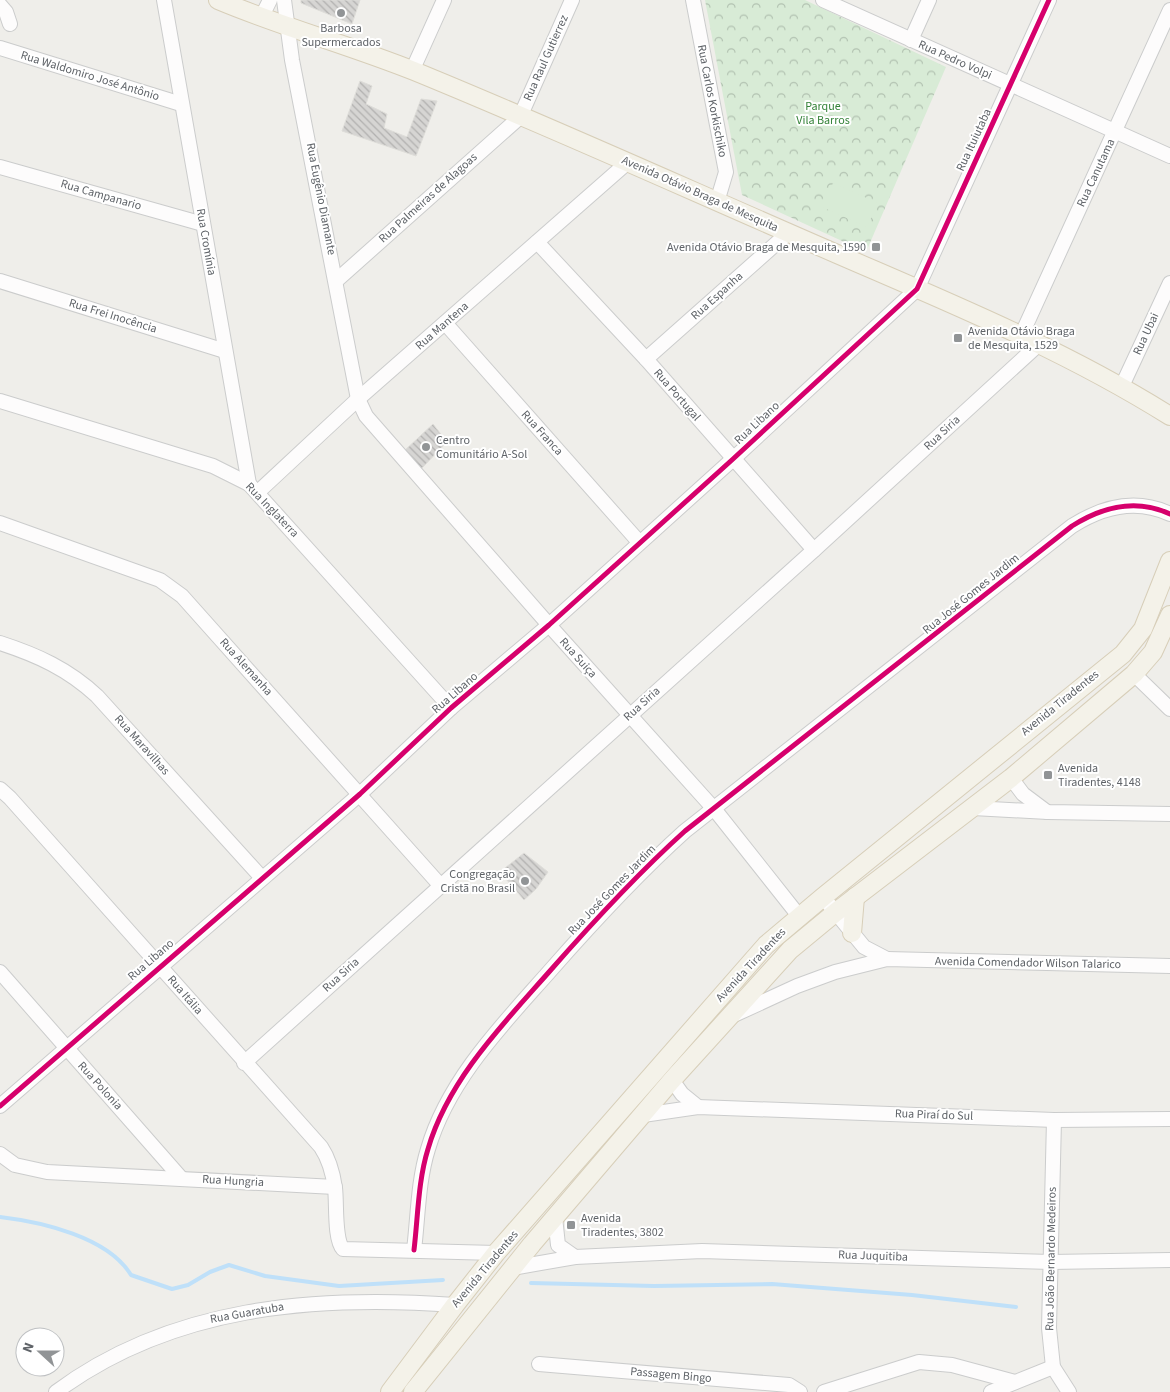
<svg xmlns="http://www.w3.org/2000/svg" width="1170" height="1392" font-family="'Source Sans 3',sans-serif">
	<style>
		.park { fill: url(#park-crowns) }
		.pitch { fill: #d8ebd6 }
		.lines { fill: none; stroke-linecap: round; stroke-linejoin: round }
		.stream { stroke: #bfe0f9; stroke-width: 4 }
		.building { fill: url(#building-back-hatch); stroke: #deddd9 }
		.minor-casing { stroke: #cbcccc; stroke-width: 16 }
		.major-casing { stroke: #d7ceb8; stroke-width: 20 }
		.minor { stroke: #fdfcfc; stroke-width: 14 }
		.major { stroke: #f4f2e9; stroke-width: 18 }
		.cycleway-casing { stroke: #fff; stroke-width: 8 }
		.cycleway { stroke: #d6006c; stroke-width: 5 }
		.poi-dot { fill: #919496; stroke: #fff; stroke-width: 2 }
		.labels { text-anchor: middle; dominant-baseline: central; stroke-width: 4; stroke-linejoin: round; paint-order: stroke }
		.poi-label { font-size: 12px; fill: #5f6368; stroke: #fff; text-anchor: start }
		.street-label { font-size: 12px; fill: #5f6368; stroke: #fff }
		.park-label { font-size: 12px; fill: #348238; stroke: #fff }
	</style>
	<defs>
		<pattern id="park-crowns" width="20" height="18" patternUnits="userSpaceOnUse" patternTransform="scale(1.25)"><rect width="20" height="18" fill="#d8ebd6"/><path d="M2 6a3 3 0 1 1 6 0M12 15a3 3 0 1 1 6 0" fill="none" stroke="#b2c2b1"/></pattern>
		<pattern id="building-back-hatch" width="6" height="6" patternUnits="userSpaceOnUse" patternTransform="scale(1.25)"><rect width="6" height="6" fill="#d6d5d3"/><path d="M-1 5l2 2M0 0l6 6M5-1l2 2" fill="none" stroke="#b1b0af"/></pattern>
	</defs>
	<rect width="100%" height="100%" fill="#efeeea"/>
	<path class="park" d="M705,0H805L946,67L866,252L742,195Z"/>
	<path class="pitch" d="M833,183L878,203L867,227L822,207Z"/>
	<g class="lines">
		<g class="stream">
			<path d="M0,1217C42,1222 108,1237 131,1275L172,1289L188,1285L210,1272L229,1265L265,1276L339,1286L443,1280"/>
			<path d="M531,1283L654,1286L772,1284L912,1295L1016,1307"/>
		</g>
	</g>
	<g class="building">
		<path d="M301,0H360L352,24L301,3Z"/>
		<path d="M360,81L372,86L366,104L387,114L384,128L407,137L421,99L437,101L416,156L342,131Z"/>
		<path d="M433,424L447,442L420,470L403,452Z"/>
		<path d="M524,853L548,872L536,889L524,900L500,872Z"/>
	</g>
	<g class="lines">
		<g class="minor-casing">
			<g id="minor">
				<path d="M164,0L249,484"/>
				<path d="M284,0L292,60L358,399L366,416L549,625L715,810L799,916"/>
				<path d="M693,0L726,172L717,202"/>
				<path d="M823,0L1170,156"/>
				<path d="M0,5L6,12L10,24"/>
				<path d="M261,18L270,0"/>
				<path d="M911,40L929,0"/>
				<path d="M0,48L181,104"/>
				<path d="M412,71L444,0"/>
				<path d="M0,167L203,224"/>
				<path d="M537,242L646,359L814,550"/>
				<path d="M337,280L520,117L572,0"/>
				<path d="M0,281L225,351"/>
				<path d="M445,323L639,542"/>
				<path d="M1021,336L1170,10"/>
				<path d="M646,359L788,233"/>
				<path d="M1122,386L1170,283"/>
				<path d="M0,401L213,466L249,484L451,708"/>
				<path d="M258,492L358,399L628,162"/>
				<path d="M0,523L160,580L182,596L440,885"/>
				<path d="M0,643C37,655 68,669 97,696L262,878"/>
				<path d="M1134,674L1170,709"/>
				<path d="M1011,778L1023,794L1047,812"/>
				<path d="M0,789L10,798L321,1147C329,1159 333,1174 335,1188C337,1203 334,1239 343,1249L496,1253"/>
				<path d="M973,808L1048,812L1170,814"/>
				<path d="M823,897L864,947L887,959"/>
				<path d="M0,972L181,1178"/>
				<path d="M734,1015L797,986L835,972L887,959L1170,966"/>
				<path d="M244,1063L814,550L1039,344"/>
				<path d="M672,1080L682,1094L698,1107"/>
				<path d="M0,1106L360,794L451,708L549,625L733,459L917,289L1049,0"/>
				<path d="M643,1115L698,1107L1054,1120L1170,1119"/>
				<path d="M1054,1120L1049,1328L1053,1367L1069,1392"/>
				<path d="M0,1154L15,1165L47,1172L335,1187"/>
				<path d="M555,1217L558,1245L575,1257"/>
				<path d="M414,1250C418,1217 418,1181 428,1149C448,1080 503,1024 549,972C592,923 636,875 685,831L1072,526C1102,507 1136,498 1170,514"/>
				<path d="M512,1268L575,1257L702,1251L1051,1262L1170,1260"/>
				<path d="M539,1364L789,1385L800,1392"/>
				<path d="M56,1392C172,1306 315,1295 455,1305"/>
				<path d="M824,1392L919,1362L952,1365L1015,1382"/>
				<path d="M991,1392L1053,1367"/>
			</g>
		</g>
		<g class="major-casing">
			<g id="major">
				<path d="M218,0C282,27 349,45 414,71C556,129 696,193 837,254C950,303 1065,350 1170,416"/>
				<path d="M852,933L855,897"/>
				<path d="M390,1392L455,1305L496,1253L766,945L823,897L1123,654L1143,629L1170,561"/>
				<path d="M413,1392L532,1244L672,1080L790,950L836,912L1011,778L1134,674L1153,652L1170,615"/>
			</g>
		</g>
		<use href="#minor" class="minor"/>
		<use href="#major" class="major"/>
		<g class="cycleway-casing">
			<g id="cycleway">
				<path d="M0,1106L360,794L451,708L549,625L733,459L917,289L1049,0"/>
				<path d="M414,1250C418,1217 418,1181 428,1149C448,1080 503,1024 549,972C592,923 636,875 685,831L1072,526C1102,507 1136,498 1170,514"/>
			</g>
		</g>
		<use href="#cycleway" class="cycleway"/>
	</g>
	<g class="poi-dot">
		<circle cx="341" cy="13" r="5"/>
		<rect x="871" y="242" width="10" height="10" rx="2.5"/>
		<rect x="953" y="333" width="10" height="10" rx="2.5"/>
		<circle cx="426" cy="447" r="5"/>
		<rect x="1043" y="770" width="10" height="10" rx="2.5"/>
		<circle cx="525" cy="881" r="5"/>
		<rect x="566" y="1220" width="10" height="10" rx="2.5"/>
	</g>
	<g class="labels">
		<g class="poi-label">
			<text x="341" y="28" text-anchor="middle">Barbosa<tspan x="341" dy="14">Supermercados</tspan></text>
			<text x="866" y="247" text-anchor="end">Avenida Otávio Braga de Mesquita, 1590</text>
			<text x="968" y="331">Avenida Otávio Braga<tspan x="968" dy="14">de Mesquita, 1529</tspan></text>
			<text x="436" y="440">Centro<tspan x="436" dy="14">Comunitário A-Sol</tspan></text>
			<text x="1058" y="768">Avenida<tspan x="1058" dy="14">Tiradentes, 4148</tspan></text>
			<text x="515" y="874" text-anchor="end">Congregação<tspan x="515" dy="14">Cristã no Brasil</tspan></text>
			<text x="581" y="1218">Avenida<tspan x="581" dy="14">Tiradentes, 3802</tspan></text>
		</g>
		<g class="street-label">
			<text transform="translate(546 58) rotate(-66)">Rua Raul Gutierrez</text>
			<text transform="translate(955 60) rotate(24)">Rua Pedro Volpi</text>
			<text transform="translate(90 76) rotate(17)">Rua Waldomiro José Antônio</text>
			<text transform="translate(712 101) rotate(79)">Rua Carlos Korkischiko</text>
			<text transform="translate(974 140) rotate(-65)">Rua Ituiutaba</text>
			<text transform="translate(1096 173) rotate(-65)">Rua Canutama</text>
			<text transform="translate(700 194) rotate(24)">Avenida Otávio Braga de Mesquita</text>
			<text transform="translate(101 195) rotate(16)">Rua Campanario</text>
			<text transform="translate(428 198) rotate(-42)">Rua Palmeiras de Alagoas</text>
			<text transform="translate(321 199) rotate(79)">Rua Eugênio Diamante</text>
			<text transform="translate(206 242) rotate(80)">Rua Cromínia</text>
			<text transform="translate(717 296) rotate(-42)">Rua Espanha</text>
			<text transform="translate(113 316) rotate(17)">Rua Frei Inocência</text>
			<text transform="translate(442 326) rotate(-41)">Rua Mantena</text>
			<text transform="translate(1146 334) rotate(-65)">Rua Ubai</text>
			<text transform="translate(677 395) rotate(49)">Rua Portugal</text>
			<text transform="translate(757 423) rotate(-43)">Rua Libano</text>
			<text transform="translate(542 433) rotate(48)">Rua Franca</text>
			<text transform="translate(942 433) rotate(-43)">Rua Siria</text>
			<text transform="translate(272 510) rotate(46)">Rua Inglaterra</text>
			<text transform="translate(971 594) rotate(-39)">Rua José Gomes Jardim</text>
			<text transform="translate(578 658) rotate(48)">Rua Suiça</text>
			<text transform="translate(246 667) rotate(48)">Rua Alemanha</text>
			<text transform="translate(455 693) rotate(-41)">Rua Libano</text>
			<text transform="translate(1060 703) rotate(-39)">Avenida Tiradentes</text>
			<text transform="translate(642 704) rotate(-42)">Rua Siria</text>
			<text transform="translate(142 745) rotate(48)">Rua Maravilhas</text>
			<text transform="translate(612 890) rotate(-46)">Rua José Gomes Jardim</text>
			<text transform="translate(151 960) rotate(-41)">Rua Libano</text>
			<text transform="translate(1028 963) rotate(1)">Avenida Comendador Wilson Talarico</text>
			<text transform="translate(751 965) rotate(-47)">Avenida Tiradentes</text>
			<text transform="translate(341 975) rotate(-42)">Rua Siria</text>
			<text transform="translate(185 995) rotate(49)">Rua Itália</text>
			<text transform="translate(100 1086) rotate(48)">Rua Polonia</text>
			<text transform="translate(934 1115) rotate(2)">Rua Piraí do Sul</text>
			<text transform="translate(233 1181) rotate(3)">Rua Hungria</text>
			<text transform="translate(873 1256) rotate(2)">Rua Juquitiba</text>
			<text transform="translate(1051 1259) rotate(-89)">Rua João Bernardo Medeiros</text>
			<text transform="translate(485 1269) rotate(-50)">Avenida Tiradentes</text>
			<text transform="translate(247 1313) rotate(-10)">Rua Guaratuba</text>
			<text transform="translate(671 1375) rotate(5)">Passagem Bingo</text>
		</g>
		<g class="park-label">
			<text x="823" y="106">Parque<tspan x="823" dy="14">Vila Barros</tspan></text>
		</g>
	</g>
	<g transform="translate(40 1352) rotate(291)"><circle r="24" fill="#ffffff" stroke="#bfc1c3"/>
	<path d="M0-4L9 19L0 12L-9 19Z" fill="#919496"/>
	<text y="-8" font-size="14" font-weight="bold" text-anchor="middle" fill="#5f6368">N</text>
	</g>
</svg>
